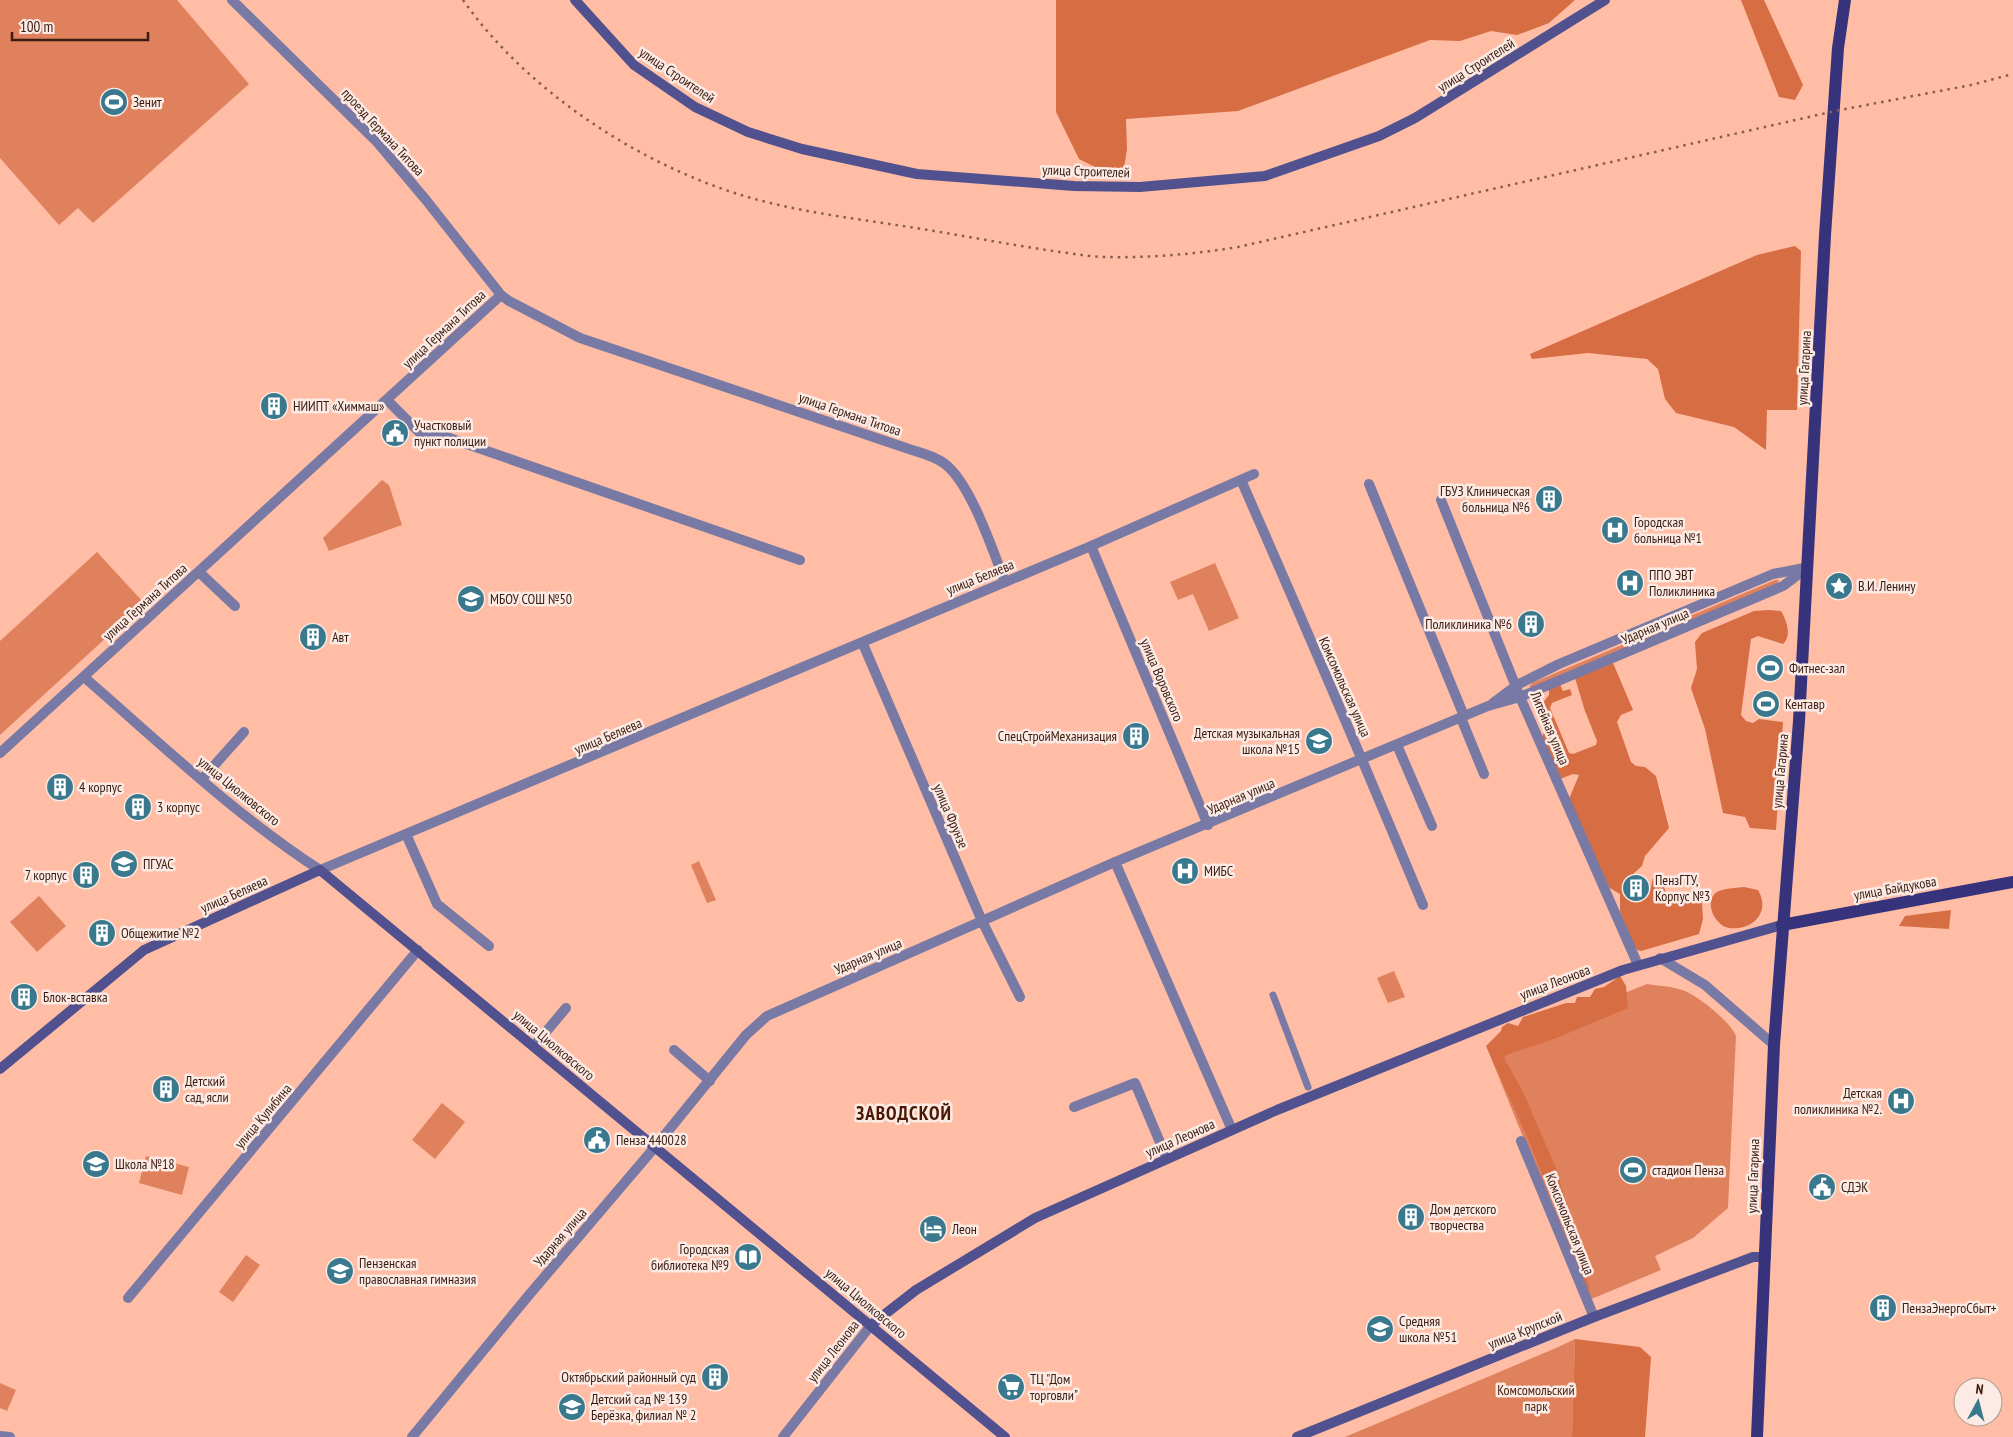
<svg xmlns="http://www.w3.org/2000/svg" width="2013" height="1437" font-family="'PT Sans Narrow',sans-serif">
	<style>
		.green { fill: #e0815d }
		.forest { fill: #d76d43 }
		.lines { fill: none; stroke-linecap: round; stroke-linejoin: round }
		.pedestrian { stroke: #787aa5; stroke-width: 7 }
		.minor { stroke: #787aa5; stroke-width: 10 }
		.tertiary { stroke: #787aa5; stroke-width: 10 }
		.secondary { stroke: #50518e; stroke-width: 10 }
		.primary { stroke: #37327c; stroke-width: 12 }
		.rail { stroke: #895d4c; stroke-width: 2.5; stroke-dasharray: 2.5 5; stroke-linecap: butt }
		.labels { text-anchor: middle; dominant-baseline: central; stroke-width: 5; stroke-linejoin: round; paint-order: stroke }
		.street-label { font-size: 14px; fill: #3a1c10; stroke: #fceae4 }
		.poi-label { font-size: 14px; fill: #3a1c10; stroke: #fceae4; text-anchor: start }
		.park-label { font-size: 14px; fill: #471e0c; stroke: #fceae4 }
		.district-label { font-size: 19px; font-weight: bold; letter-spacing: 1px; fill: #4b1803; stroke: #fceae4 }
	</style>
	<rect width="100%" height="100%" fill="#febda4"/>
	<g class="green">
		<path d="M0,0H177L249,84L93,223L78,208L59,225L0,158Z"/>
		<path d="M382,480L389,485L402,525L329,551L323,538Z"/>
		<path d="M97,552L144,603L0,735V641Z"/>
		<path d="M1215,563L1239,618L1209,631L1193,594L1178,600L1170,582Z"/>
		<path d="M1775,580H1779L1777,584L1536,688L1529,687L1532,683Z"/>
		<path d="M699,861L716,900L707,903L691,865Z"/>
		<path d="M39,896L66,926L37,952L10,922Z"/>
		<path d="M1394,971L1405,997L1388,1003L1377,978Z"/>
		<path d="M1647,984C1658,986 1671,986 1682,990C1696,994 1731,1022 1736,1036L1728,1208L1693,1238L1655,1256L1661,1270L1589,1300L1487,1048Z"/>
		<path d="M442,1103L465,1122L435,1159L412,1140Z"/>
		<path d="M146,1156L189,1167L182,1195L139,1183Z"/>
		<path d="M246,1255L260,1265L233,1302L219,1292Z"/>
		<path d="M1575,1339L1572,1437H1345L1556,1348Z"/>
		<path d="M0,1383L16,1390L7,1411L0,1408Z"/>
	</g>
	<g class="forest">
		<path d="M1056,0H1575L1549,23L1517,35L1491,31L1460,41L1430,40L1238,111L1126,119L1127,149L1124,168L1107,173L1079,159L1056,112Z"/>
		<path d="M1741,0H1764L1803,85L1795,100L1779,97Z"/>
		<path d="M1795,246L1801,251L1797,410H1767L1766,450L1734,427L1676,413L1665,399L1658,369L1647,359L1588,353L1532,359L1530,354L1757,255Z"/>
		<path d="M1769,610L1781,611C1787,621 1792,636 1783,644L1758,636L1751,639L1741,715L1746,721L1753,723L1759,719L1783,722L1776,830L1750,828L1745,817L1723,813L1705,729L1691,688L1697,669L1695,642L1702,633L1754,611Z"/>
		<path d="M1613,663L1633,710L1621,715L1617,722L1631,762L1636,766L1645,767L1656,776L1669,828L1645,856L1642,866L1624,882L1629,897L1635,900L1650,891L1653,878C1664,878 1665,891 1668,900L1688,897L1702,903L1703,919L1699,934L1641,951L1637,950L1626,933L1620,911V894L1608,887L1569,799L1579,775L1573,774L1560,779L1542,738L1545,729L1539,715L1541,705L1549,695V686L1559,682L1563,691L1570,689L1572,695L1552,703L1550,708L1569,753L1573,754L1596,745L1597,741L1585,711L1575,678Z"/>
		<path d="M1744,887L1758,890C1771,912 1753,931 1729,928C1715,926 1703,901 1717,892C1724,888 1736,888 1744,887Z"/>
		<path d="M1951,910L1949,929L1899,926L1905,916Z"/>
		<path d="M1620,976L1626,986L1628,1008L1554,1039L1506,1055L1504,1058L1523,1092L1556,1168L1571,1220V1243L1590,1288L1588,1290L1528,1139L1486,1046L1501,1031L1502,1027L1508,1023L1518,1026L1523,1017L1566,1003H1575L1577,997H1590L1595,989L1604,987Z"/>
		<path d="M1575,1339L1640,1347L1651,1357L1645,1437H1572Z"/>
	</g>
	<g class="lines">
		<path class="pedestrian" d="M1273,995L1308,1087"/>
		<g class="minor">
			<path d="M232,0L377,142L426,200L501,295L509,301L580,338L909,449C921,453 935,456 945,464C971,484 993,551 1005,582"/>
			<path d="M387,400L422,435L438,434L800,560"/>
			<path d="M1241,480C1303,621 1364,763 1423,905"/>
			<path d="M1369,484L1464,716"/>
			<path d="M1441,500L1520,697L1638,965"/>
			<path d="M1091,546L1254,474"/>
			<path d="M199,572L235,606"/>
			<path d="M863,644L982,921L1020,997"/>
			<path d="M84,677C160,743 235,815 320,870"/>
			<path d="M1461,718L1484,774"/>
			<path d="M1397,745L1432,826"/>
			<path d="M0,753L501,295"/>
			<path d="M202,779L244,732"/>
			<path d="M406,834L437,904L489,946"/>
			<path d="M1115,862L1232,1130"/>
			<path d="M534,1046L566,1008"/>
			<path d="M674,1050L710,1081"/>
			<path d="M1074,1107L1135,1083L1167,1159"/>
			<path d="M1521,1141L1594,1317"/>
			<path d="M128,1298L418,950"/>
			<path d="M0,1436L10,1437"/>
			<path d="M412,1437L529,1295L655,1147"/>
			<path d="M783,1437L871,1325"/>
		</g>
		<g class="tertiary">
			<path d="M1493,703L1517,685L1559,664L1773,574L1804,568"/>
			<path d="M320,870L1091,546L1208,825"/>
			<path d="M1660,958L1705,985L1774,1045"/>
			<path d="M655,1147L746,1035L767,1016L1115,862L1488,706L1520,697L1783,586L1807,568"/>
		</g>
		<g class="secondary">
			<path d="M575,0L634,65L695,107L748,132L802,149L917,174L1074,186L1140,187L1265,176L1379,136L1415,118L1605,0"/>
			<path d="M0,1069L144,950L320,870L1005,1437"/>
			<path d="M871,1325L916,1290L1035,1218L1277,1110L1623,970L1782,925"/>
			<path d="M1297,1437L1594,1317L1753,1257H1766"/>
		</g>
		<g class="primary">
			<path d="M1782,925L2013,882"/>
			<path d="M1757,1437L1774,1045L1799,721L1825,235L1838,48L1845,0"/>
		</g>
		<path class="rail" d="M463,0C526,90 637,163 741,195C803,214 870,220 934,231C976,238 1018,246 1060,252C1076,254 1091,257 1107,257C1151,258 1195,254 1238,247L1835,111L1971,85L2013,74"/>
	</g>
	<defs>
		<g id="stadium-disc" transform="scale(1.4375)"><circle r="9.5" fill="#3a798d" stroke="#fceae4"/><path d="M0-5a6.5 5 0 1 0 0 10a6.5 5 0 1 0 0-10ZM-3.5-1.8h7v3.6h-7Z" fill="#fff"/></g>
		<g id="building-disc" transform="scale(1.4375)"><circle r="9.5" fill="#3a798d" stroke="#fceae4"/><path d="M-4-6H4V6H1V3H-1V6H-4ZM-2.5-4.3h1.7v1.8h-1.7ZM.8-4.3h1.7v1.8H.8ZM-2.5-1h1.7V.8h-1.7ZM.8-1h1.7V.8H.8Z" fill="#fff"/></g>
		<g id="civic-disc" transform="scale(1.4375)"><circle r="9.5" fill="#3a798d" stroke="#fceae4"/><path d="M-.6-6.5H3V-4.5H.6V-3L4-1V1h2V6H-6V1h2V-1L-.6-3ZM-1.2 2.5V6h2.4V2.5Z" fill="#fff"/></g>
		<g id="hospital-disc" transform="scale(1.4375)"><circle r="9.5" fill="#3a798d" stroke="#fceae4"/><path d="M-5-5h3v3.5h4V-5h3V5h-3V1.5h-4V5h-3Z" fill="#fff"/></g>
		<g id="sight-disc" transform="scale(1.4375)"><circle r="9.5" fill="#3a798d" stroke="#fceae4"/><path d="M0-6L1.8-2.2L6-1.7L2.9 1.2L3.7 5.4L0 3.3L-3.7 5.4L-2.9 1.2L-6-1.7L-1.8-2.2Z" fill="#fff"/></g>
		<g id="school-disc" transform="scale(1.4375)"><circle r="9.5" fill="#3a798d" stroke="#fceae4"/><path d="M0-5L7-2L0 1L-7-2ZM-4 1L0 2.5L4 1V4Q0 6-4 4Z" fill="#fff"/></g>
		<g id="university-disc" transform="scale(1.4375)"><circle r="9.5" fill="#3a798d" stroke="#fceae4"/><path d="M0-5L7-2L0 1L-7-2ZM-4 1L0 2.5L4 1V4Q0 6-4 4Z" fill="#fff"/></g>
		<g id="hotel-disc" transform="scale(1.4375)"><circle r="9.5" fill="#3a798d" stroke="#fceae4"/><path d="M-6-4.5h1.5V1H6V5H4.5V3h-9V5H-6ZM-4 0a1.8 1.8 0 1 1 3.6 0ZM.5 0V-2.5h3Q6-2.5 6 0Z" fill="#fff"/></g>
		<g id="library-disc" transform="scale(1.4375)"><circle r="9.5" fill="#3a798d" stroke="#fceae4"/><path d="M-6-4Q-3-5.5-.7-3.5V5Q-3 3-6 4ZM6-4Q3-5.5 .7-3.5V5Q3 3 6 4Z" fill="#fff"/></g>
		<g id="supermarket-disc" transform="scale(1.4375)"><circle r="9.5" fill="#3a798d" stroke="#fceae4"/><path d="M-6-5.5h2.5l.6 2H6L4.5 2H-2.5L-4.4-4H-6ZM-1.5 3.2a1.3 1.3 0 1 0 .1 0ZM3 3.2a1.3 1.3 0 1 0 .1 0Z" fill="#fff"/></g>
	</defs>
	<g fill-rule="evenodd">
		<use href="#stadium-disc" x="114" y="102"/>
		<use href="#building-disc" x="274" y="406"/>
		<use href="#civic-disc" x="395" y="433"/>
		<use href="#building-disc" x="1549" y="499"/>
		<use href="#hospital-disc" x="1615" y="530"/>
		<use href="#hospital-disc" x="1630" y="583"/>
		<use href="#sight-disc" x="1839" y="586"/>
		<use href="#school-disc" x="471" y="599"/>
		<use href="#building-disc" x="1531" y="624"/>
		<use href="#building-disc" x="313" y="637"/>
		<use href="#stadium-disc" x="1770" y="668"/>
		<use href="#stadium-disc" x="1766" y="704"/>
		<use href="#building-disc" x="1136" y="736"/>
		<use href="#school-disc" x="1319" y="741"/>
		<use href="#building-disc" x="60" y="787"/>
		<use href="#building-disc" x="138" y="807"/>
		<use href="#university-disc" x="124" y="864"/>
		<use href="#hospital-disc" x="1185" y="871"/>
		<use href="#building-disc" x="86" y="875"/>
		<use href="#building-disc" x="1636" y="888"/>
		<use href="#building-disc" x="102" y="933"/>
		<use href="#building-disc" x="24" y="997"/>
		<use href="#building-disc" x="166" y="1089"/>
		<use href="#hospital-disc" x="1901" y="1101"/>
		<use href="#civic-disc" x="597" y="1140"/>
		<use href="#school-disc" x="96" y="1164"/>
		<use href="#stadium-disc" x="1633" y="1170"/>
		<use href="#civic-disc" x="1822" y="1187"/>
		<use href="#building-disc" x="1411" y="1217"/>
		<use href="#hotel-disc" x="933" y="1229"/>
		<use href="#library-disc" x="748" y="1257"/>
		<use href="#school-disc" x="340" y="1271"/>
		<use href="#building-disc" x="1883" y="1308"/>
		<use href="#school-disc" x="1380" y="1329"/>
		<use href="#building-disc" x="715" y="1377"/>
		<use href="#supermarket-disc" x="1011" y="1387"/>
		<use href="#school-disc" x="572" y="1407"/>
	</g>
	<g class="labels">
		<g class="street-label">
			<text transform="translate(1476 65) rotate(-32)">улица Строителей</text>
			<text transform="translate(677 75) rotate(34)">улица Строителей</text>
			<text transform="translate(383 132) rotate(47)">проезд Германа Титова</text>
			<text transform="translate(1086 171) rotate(2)">улица Строителей</text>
			<text transform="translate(444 329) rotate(-43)">улица Германа Титова</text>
			<text transform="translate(1804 368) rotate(-87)">улица Гагарина</text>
			<text transform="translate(850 414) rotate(19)">улица Германа Титова</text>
			<text transform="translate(980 577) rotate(-22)">улица Беляева</text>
			<text transform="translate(145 602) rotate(-42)">улица Германа Титова</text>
			<text transform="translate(1655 626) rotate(-23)">Ударная улица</text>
			<text transform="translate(1162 680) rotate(67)">улица Воровского</text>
			<text transform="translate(1345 687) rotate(66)">Комсомольская улица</text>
			<text transform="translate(1550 728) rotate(67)">Литейная улица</text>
			<text transform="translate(608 736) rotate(-23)">улица Беляева</text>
			<text transform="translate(1780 771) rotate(-85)">улица Гагарина</text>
			<text transform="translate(239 791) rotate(39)">улица Циолковского</text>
			<text transform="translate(1241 796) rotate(-23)">Ударная улица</text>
			<text transform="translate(951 816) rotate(67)">улица Фрунзе</text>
			<text transform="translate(1895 888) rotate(-10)">улица Байдукова</text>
			<text transform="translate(234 894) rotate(-24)">улица Беляева</text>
			<text transform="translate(868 956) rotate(-23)">Ударная улица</text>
			<text transform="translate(1555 982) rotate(-21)">улица Леонова</text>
			<text transform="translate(554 1045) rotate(40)">улица Циолковского</text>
			<text transform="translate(263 1116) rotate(-50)">улица Кулибина</text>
			<text transform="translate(1180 1138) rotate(-24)">улица Леонова</text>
			<text transform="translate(1753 1176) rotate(-88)">улица Гагарина</text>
			<text transform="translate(1570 1224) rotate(68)">Комсомольская улица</text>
			<text transform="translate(560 1237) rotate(-49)">Ударная улица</text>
			<text transform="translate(866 1303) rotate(40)">улица Циолковского</text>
			<text transform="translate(1525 1330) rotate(-22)">улица Крупской</text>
			<text transform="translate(833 1351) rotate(-52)">улица Леонова</text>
		</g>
		<g class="poi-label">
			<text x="133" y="102">Зенит</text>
			<text x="293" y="406">НИИПТ «Химмаш»</text>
			<text x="414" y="425">Участковый<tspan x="414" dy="16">пункт полиции</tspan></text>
			<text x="1530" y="491" text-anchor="end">ГБУЗ Клиническая<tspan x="1530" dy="16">больница №6</tspan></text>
			<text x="1634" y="522">Городская<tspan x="1634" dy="16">больница №1</tspan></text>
			<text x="1649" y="575">ППО ЭВТ<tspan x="1649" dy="16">Поликлиника</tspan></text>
			<text x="1858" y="586">В.И. Ленину</text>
			<text x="490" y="599">МБОУ СОШ №50</text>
			<text x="1512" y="624" text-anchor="end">Поликлиника №6</text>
			<text x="332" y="637">Авт</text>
			<text x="1789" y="668">Фитнес-зал</text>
			<text x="1785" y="704">Кентавр</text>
			<text x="1300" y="733" text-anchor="end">Детская музыкальная<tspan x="1300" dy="16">школа №15</tspan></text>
			<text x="1117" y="736" text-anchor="end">СпецСтройМеханизация</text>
			<text x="79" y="787">4 корпус</text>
			<text x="157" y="807">3 корпус</text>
			<text x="143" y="864">ПГУАС</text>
			<text x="1204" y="871">МИБС</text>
			<text x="67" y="875" text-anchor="end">7 корпус</text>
			<text x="1655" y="880">ПензГТУ,<tspan x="1655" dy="16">Корпус №3</tspan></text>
			<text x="121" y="933">Общежитие №2</text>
			<text x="43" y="997">Блок-вставка</text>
			<text x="185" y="1081">Детский<tspan x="185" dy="16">сад, ясли</tspan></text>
			<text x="1882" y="1093" text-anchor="end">Детская<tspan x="1882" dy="16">поликлиника №2.</tspan></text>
			<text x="616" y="1140">Пенза 440028</text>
			<text x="115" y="1164">Школа №18</text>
			<text x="1652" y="1170">стадион Пенза</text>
			<text x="1841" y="1187">СДЭК</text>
			<text x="1430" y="1209">Дом детского<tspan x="1430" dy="16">творчества</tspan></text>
			<text x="952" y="1229">Леон</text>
			<text x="729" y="1249" text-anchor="end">Городская<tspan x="729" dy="16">библиотека №9</tspan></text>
			<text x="359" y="1263">Пензенская<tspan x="359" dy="16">православная гимназия</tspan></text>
			<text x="1902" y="1308">ПензаЭнергоСбыт+</text>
			<text x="1399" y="1321">Средняя<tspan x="1399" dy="16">школа №51</tspan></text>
			<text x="696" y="1377" text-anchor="end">Октябрьский районный суд</text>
			<text x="1030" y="1379">ТЦ "Дом<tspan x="1030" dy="16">торговли"</tspan></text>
			<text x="591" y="1399">Детский сад № 139<tspan x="591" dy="16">Берёзка, филиал № 2</tspan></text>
		</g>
		<g class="park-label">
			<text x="1536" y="1390">Комсомольский<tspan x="1536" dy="16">парк</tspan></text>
		</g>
		<g class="district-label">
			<text x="904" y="1113">ЗАВОДСКОЙ</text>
		</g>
	</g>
	<g transform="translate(1978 1402) rotate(7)"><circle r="24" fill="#fceae4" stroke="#ae988f"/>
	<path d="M0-4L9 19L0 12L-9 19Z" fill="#3a798d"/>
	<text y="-8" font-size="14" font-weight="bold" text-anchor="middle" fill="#3a1c10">N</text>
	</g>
	<path d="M12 32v8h136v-8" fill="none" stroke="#3a1c10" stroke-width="2.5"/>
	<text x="20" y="32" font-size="15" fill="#3a1c10" stroke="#fceae4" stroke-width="4" paint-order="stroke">100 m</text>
</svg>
